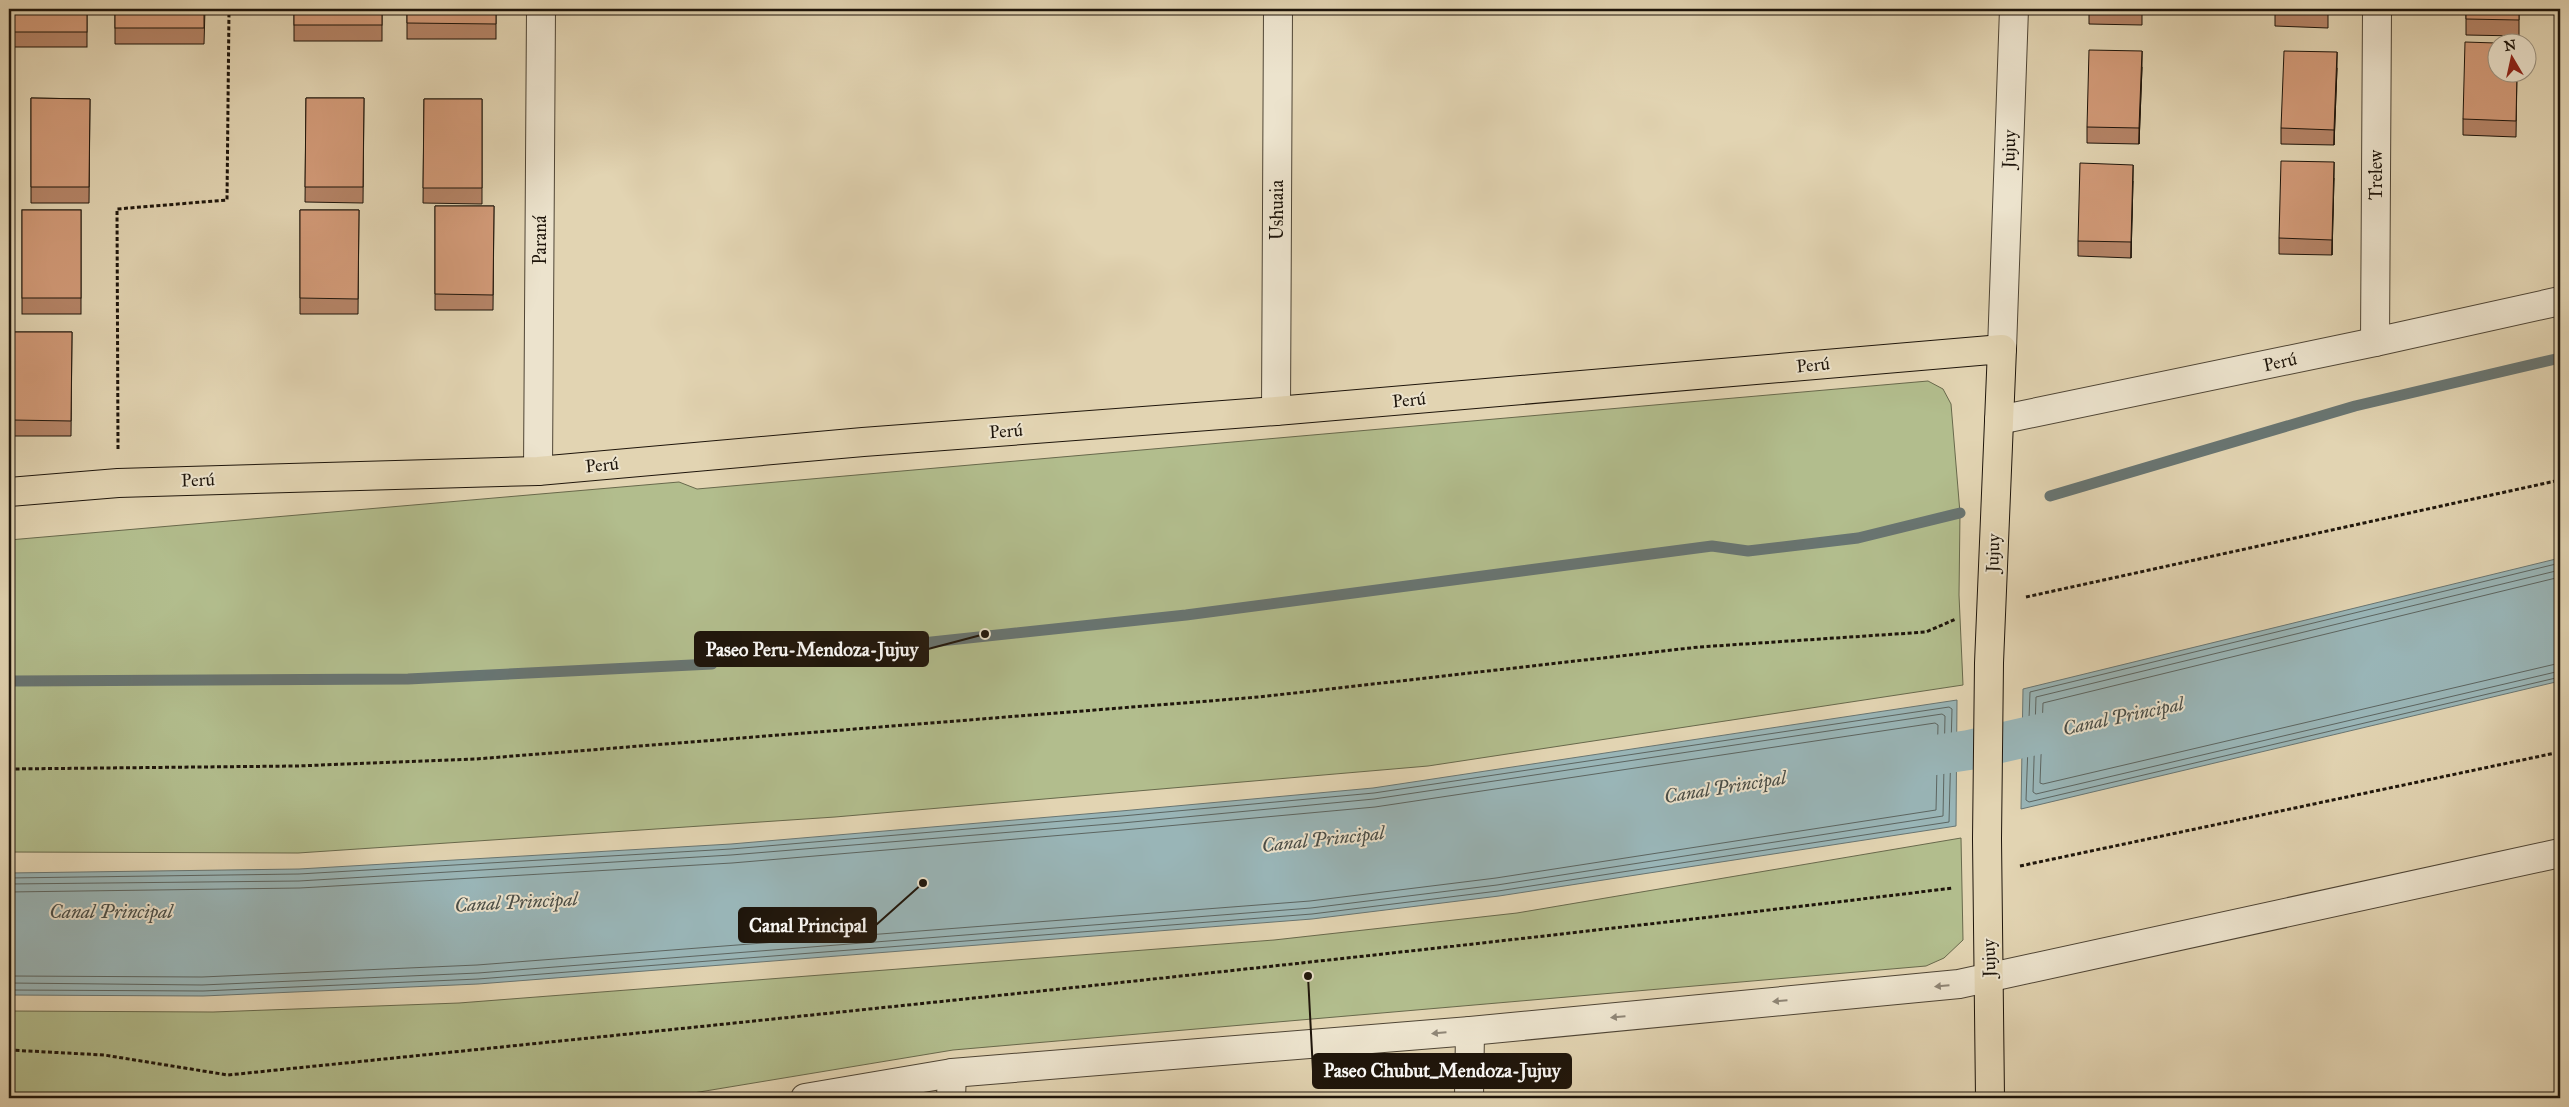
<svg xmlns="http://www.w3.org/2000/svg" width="2569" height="1107" font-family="'IM FELL Great Primer',serif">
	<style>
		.green { fill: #b2bd8d; stroke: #68694c }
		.water { fill: #99b5b7; stroke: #687572 }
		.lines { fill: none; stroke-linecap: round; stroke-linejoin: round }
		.shore { stroke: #5c6561; stroke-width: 1 }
		.stream { stroke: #687572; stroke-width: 11 }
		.canal { stroke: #99b5b7; stroke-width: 40 }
		.minor-casing { stroke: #4f4535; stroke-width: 30 }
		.major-casing { stroke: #1e150b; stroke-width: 30 }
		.path { stroke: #1e150b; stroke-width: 3; stroke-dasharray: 4 2.5; stroke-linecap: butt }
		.minor { stroke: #ece3cd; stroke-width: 28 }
		.major { stroke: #e2d4b2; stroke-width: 28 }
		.wall { fill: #b58467; stroke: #1e150b }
		.shaded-wall { fill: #936c54; stroke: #1e150b }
		.building { fill: #d29a78; stroke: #1e150b }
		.oneway { fill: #8f8676 }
		.labels { text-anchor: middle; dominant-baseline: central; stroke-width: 4; stroke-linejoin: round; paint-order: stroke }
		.street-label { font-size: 18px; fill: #1e150b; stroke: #ece3cd }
		.water-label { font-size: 19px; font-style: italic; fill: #494d47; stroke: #ece3cd }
		.leader { fill: none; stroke: #1e150b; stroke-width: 2 }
		.callout-dot { fill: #1e150b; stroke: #ece3cd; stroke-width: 2 }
		.callout { fill: #1e150b; stroke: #1e150b; stroke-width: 2 }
		.callout-label { font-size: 19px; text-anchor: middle; font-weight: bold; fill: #fff }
	</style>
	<rect width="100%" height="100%" fill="#e2d4b2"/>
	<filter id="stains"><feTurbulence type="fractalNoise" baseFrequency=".004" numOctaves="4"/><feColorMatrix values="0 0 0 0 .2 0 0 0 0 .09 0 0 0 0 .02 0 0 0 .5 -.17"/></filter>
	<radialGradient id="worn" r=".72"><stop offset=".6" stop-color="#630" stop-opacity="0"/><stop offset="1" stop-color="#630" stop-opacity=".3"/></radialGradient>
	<g class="green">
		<path d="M1928,381L1943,389L1951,404L1960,513L1959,595L1963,685L1428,766L835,817L298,853L9,852V540L679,482L697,489Z"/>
		<path d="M1961,838L1963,940L1944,958L1926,966L953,1050L663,1098H9V1011L213,1012L459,1003L1274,940L1517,913Z"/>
	</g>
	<g class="water">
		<path d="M2560,558V681L2021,809L2023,689Z"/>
		<path d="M1957,700L1956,826L1499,896L1312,919L478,984L203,996L9,995V873L299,869L731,844L1121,811L1373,788Z"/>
	</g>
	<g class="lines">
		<g class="shore">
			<path d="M2560,563L2030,692L2026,800L2029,802L2560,677"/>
			<path d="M2560,570L2036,697L2033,792L2036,794L2560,671"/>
			<path d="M2560,577L2043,703L2040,783L2043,784L2560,663"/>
			<path d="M9,878L299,874L731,849L1122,816L1374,793L1949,707L1952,709L1949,822L1498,891L1312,914L478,979L203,991L9,990"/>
			<path d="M9,884L299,881L731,855L1122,823L1374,799L1942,714L1945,716L1943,816L1497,885L1311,908L478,973L202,985L9,983"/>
			<path d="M9,892L300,888L732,863L1123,830L1375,807L1935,723L1938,725L1936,810L1496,878L1310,901L477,965L202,977L9,976"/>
		</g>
		<g class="stream">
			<path d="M2050,496L2355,406L2560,358"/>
			<path d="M762,660L1186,615L1712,546L1748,551L1858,538L1960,513"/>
			<path d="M15,681L408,679L712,664"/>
		</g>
		<path class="canal" d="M1902,760L1969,750L2075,726"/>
		<g class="minor-casing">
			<g id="minor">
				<path d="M2375,342L2377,9"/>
				<path d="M2002,349L2014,9"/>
				<path d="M1276,411L1278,9"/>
				<path d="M1999,420L2375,342L2560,301"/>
				<path d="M538,471L541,9"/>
				<path d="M805,1098L952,1073L1470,1031L1959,984L2560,853"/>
				<path d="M951,1098L952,1073"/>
				<path d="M1469,1098L1470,1031"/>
			</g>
		</g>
		<g class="major-casing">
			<path id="major" d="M9,492L118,483L538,471L863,442L1276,411L2002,349L1989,663L1987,839L1990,1098"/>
		</g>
		<g class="path">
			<path d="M118,449L117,209L227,200L229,9"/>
			<path d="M2026,597L2560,480"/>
			<path d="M9,674L10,769"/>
			<path d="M9,769L296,766L476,759L1259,697L1699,647L1926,632L1956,619"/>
			<path d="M2020,866L2560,752"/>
			<path d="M9,1050L104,1055L228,1075C804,1016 1379,958 1953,888"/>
		</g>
		<use href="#minor" class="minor"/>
		<use href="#major" class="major"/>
	</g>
	<g class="wall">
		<rect x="9" y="9" width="78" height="38"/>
		<path d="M115,9H205L204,44H115Z"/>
		<rect x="294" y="9" width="88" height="32"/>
		<rect x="407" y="9" width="89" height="30"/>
		<path d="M2089,9H2142V25L2089,24Z"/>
		<path d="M2275,9H2328V28L2275,26Z"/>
		<path d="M2466,9H2519V36L2466,35Z"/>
		<path d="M2142,67L2139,144L2087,143V127Z"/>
		<path d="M2337,68L2334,145L2281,144V128Z"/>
		<path d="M2496,72H2517L2516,137L2463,135V119Z"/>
		<path d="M31,98L90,99L89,203H31Z"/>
		<path d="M306,98H364L363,203L305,202Z"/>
		<path d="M424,99H482V204L423,203Z"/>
		<path d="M2334,178L2332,255L2279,254V238Z"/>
		<path d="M2133,181L2131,258L2078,256V241Z"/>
		<path d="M435,206H494L493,310H435Z"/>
		<rect x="22" y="210" width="59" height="104"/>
		<path d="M300,210H359L358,314H300Z"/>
		<path d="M13,332H72L71,436H13Z"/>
	</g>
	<g class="shaded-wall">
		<path d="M2142,51V67L2139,144V128Z"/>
		<path d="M2337,52V68L2334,145V130Z"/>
		<path d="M2334,162V178L2332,255V240Z"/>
		<path d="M2133,165V181L2131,258V242Z"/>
	</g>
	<g class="building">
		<rect x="9" y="9" width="78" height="23"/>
		<rect x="115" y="9" width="89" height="19"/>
		<rect x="294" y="9" width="88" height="16"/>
		<path d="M407,9H496V24L407,23Z"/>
		<path d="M2275,9H2328V12L2275,11Z"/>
		<path d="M2466,9H2519V20L2466,19Z"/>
		<path d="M2465,42L2496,43V72H2517L2516,121L2463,119Z"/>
		<path d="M2089,50L2142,51L2139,128L2087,127Z"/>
		<path d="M2284,51L2337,52L2334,130L2281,128Z"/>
		<path d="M31,98L90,99L89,187H31Z"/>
		<path d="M306,98H364L363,187H305Z"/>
		<path d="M424,99H482V188H423Z"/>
		<path d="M2281,161L2334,162L2332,240L2279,238Z"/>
		<path d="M2080,163L2133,165L2131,242L2078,241Z"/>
		<path d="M435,206H494L493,295L435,294Z"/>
		<rect x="22" y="210" width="59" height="88"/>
		<path d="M300,210H359L358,299L300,298Z"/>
		<path d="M13,332H72L71,421L13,420Z"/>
	</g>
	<defs><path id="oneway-solid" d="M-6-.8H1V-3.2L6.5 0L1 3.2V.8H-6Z" transform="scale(1.25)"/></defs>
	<g class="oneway">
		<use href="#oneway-solid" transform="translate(1942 986) rotate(175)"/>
		<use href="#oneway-solid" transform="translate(1780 1001) rotate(175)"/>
		<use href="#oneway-solid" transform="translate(1618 1017) rotate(175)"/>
		<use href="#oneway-solid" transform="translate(1439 1033) rotate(175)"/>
	</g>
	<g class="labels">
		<g class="street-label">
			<text transform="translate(2009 149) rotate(-88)">Jujuy</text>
			<text transform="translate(2376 175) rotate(-90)">Trelew</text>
			<text transform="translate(1277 210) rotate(-90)">Ushuaia</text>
			<text transform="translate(540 240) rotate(-90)">Paraná</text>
			<text transform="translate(2280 362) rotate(-12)">Perú</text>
			<text transform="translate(1813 365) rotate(-5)">Perú</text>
			<text transform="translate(1409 400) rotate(-5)">Perú</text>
			<text transform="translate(1006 431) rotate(-4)">Perú</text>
			<text transform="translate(602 465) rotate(-5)">Perú</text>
			<text transform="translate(198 480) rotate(-2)">Perú</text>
			<text transform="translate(1993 553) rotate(-88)">Jujuy</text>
			<text transform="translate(1989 958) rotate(-91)">Jujuy</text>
		</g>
		<g class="water-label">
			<text transform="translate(2123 716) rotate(-12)">Canal Principal</text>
			<text transform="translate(1725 787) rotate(-9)">Canal Principal</text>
			<text transform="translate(1323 839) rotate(-6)">Canal Principal</text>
			<text transform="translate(516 902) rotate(-3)">Canal Principal</text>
			<text x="111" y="911">Canal Principal</text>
		</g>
	</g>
	<path class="leader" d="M985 634L928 649M923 883L876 925M1308 976L1313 1071"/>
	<g class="callout-dot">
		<circle cx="985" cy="634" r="5"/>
		<circle cx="923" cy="883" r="5"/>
		<circle cx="1308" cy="976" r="5"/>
	</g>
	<g class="callout">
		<rect x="695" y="632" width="233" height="34" rx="5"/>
		<rect x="739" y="908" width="137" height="34" rx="5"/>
		<rect x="1313" y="1054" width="258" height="34" rx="5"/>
	</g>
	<g class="callout-label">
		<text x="812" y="656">Paseo Peru-Mendoza-Jujuy</text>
		<text x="808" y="932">Canal Principal</text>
		<text x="1442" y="1077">Paseo Chubut_Mendoza-Jujuy</text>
	</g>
	<rect width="2569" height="1107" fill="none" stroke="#e2d4b2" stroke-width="30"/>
	<rect x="10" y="10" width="2549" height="1087" fill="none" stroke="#1e150b" stroke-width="2.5"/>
	<rect x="15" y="15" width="2539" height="1077" fill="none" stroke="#1e150b"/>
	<g transform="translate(2512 58) rotate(351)"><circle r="24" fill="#ece3cd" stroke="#9a917f"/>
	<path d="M0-4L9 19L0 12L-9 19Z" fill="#8f2418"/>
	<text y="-8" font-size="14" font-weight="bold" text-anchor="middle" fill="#1e150b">N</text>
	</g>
	<rect width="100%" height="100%" filter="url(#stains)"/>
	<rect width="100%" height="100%" fill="url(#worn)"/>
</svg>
